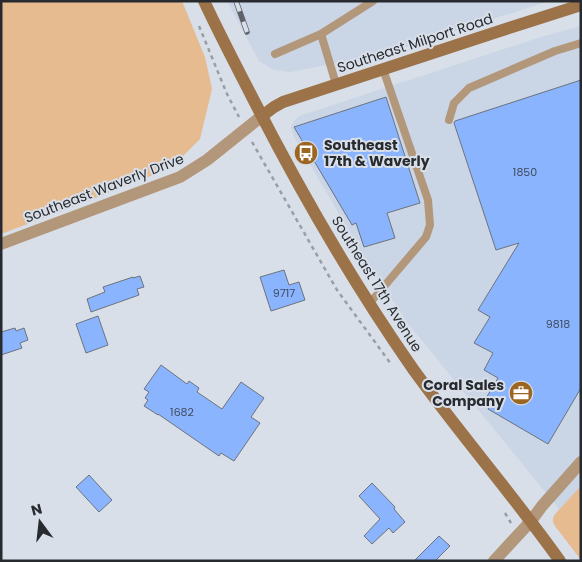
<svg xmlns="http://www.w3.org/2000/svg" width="582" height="562" font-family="Poppins,sans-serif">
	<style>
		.built { fill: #cad5e5 }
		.green { fill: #e6bb90 }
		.building { fill: #8ab4fd; stroke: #6d737d }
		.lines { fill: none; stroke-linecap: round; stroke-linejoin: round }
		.path { stroke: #999ea6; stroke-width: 2.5; stroke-dasharray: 4 4; stroke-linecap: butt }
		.lane { stroke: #b3977b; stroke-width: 8 }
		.street { stroke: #b3977b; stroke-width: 12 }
		.secondary { stroke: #9c7349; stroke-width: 12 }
		.rail-casing { stroke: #5f6369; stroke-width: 5.5 }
		.rail { stroke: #d8dfe9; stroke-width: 4; stroke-dasharray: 11; stroke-linecap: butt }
		.labels { text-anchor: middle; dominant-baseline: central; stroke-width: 4; stroke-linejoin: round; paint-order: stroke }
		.number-label { font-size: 11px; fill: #404c62 }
		.street-label { font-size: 14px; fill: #272a2e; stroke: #d8dfe9 }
		.poi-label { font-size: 14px; font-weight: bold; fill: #272a2e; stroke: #d8dfe9; text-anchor: start }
	</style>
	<rect width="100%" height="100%" fill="#d8dfe9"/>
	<g class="built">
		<path d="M227,1H549L390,52L291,72L274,70L259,61Z"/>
		<path d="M581,26V538L568,520L406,321L362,253L294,137L291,127L294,121L299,116L541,37Z"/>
	</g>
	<g class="green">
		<path d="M1,1H182L205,57L212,89L200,139L171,168L62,211L1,234Z"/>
		<path d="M581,486V560L555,526C552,521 552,518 556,513Z"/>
	</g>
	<g class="building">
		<path d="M581,80V388L548,444L488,409L491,403L485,400L498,378L484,370L493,353L474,343L490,317L478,310L519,243L496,250L454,123L455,121Z"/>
		<path d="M386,97L420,203L387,213L395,238L364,247L356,223L352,225L294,127Z"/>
		<path d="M284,270L289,285L299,282L305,300L271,311L260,277Z"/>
		<path d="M140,276L144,287L137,289L139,295L91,312L87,299L105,292L103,287L133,277V278Z"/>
		<path d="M98,316L108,345L86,353L76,324Z"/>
		<path d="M15,328L16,331L24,328L28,340L20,343L22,348L1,355V332Z"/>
		<path d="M161,365L187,384L189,381L199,388L197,392L222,409L241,382L264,398L251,417L260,423L234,461L221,453L219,456L158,414V415L144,406L148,400L145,398L149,392L144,389Z"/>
		<path d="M89,475L112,500L99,512L76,487Z"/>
		<path d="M372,483L395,507L394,509L405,522L393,533L389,528L372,544L364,536L380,519L359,496Z"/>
		<path d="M439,536L450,546L435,561H414Z"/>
	</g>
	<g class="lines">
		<g class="path">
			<path d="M199,26L227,94L239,117"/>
			<path d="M252,142L337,290L391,364"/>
			<path d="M505,513L511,523"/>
		</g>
		<g class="lane">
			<path d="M321,34L336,84"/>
			<path d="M275,54L321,34L373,1"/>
			<path d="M449,120L454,103L469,88L555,51L581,43"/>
			<path d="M369,304L426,237L430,225L428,200L383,69"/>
		</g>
		<g class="street">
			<path d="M1,244L180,177L207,160L262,116"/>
			<path d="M494,561L531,521L542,506L581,462"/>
		</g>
		<g class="secondary">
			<path d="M204,1C218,31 233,60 248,89C297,186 351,280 413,369C460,434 513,495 560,561"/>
			<path d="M262,116L274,107L283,102L512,27L581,5"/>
		</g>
		<g class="rail-casing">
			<path id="rail" d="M236,1L247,32"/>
		</g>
		<use href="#rail" class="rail"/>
	</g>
	<defs>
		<g id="bus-disc" transform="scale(1.25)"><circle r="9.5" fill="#9d6522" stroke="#d8dfe9"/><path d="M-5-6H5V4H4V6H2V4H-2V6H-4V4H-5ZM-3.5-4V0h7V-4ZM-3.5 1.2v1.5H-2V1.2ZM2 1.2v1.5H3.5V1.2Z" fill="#fff"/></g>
		<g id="office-disc" transform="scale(1.25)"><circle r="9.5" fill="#9d6522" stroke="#d8dfe9"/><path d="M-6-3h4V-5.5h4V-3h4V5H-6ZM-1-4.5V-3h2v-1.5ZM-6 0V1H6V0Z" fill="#fff"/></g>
	</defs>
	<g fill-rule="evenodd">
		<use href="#bus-disc" x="306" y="153"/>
		<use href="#office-disc" x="521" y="393"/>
	</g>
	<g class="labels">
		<g class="number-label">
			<text x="525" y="172">1850</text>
			<text x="284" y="293">9717</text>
			<text x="558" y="324">9818</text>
			<text x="182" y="412">1682</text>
		</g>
		<g class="street-label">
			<text transform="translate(415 43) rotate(-18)">Southeast Milport Road</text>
			<text transform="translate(104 188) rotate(-21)">Southeast Waverly Drive</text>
			<text transform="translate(377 284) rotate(58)">Southeast 17th Avenue</text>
		</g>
		<g class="poi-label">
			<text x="324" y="145">Southeast<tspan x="324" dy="16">17th &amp; Waverly</tspan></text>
			<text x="504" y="385" text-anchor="end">Coral Sales<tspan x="504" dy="16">Company</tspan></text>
		</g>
	</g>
	<rect width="582" height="562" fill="none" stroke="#272a2e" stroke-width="5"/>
	<g transform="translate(40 522) rotate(345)" stroke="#d8dfe9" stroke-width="4" paint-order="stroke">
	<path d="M0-4L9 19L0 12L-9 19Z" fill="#272a2e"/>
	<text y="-8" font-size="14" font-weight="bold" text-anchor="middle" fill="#272a2e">N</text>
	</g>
</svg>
